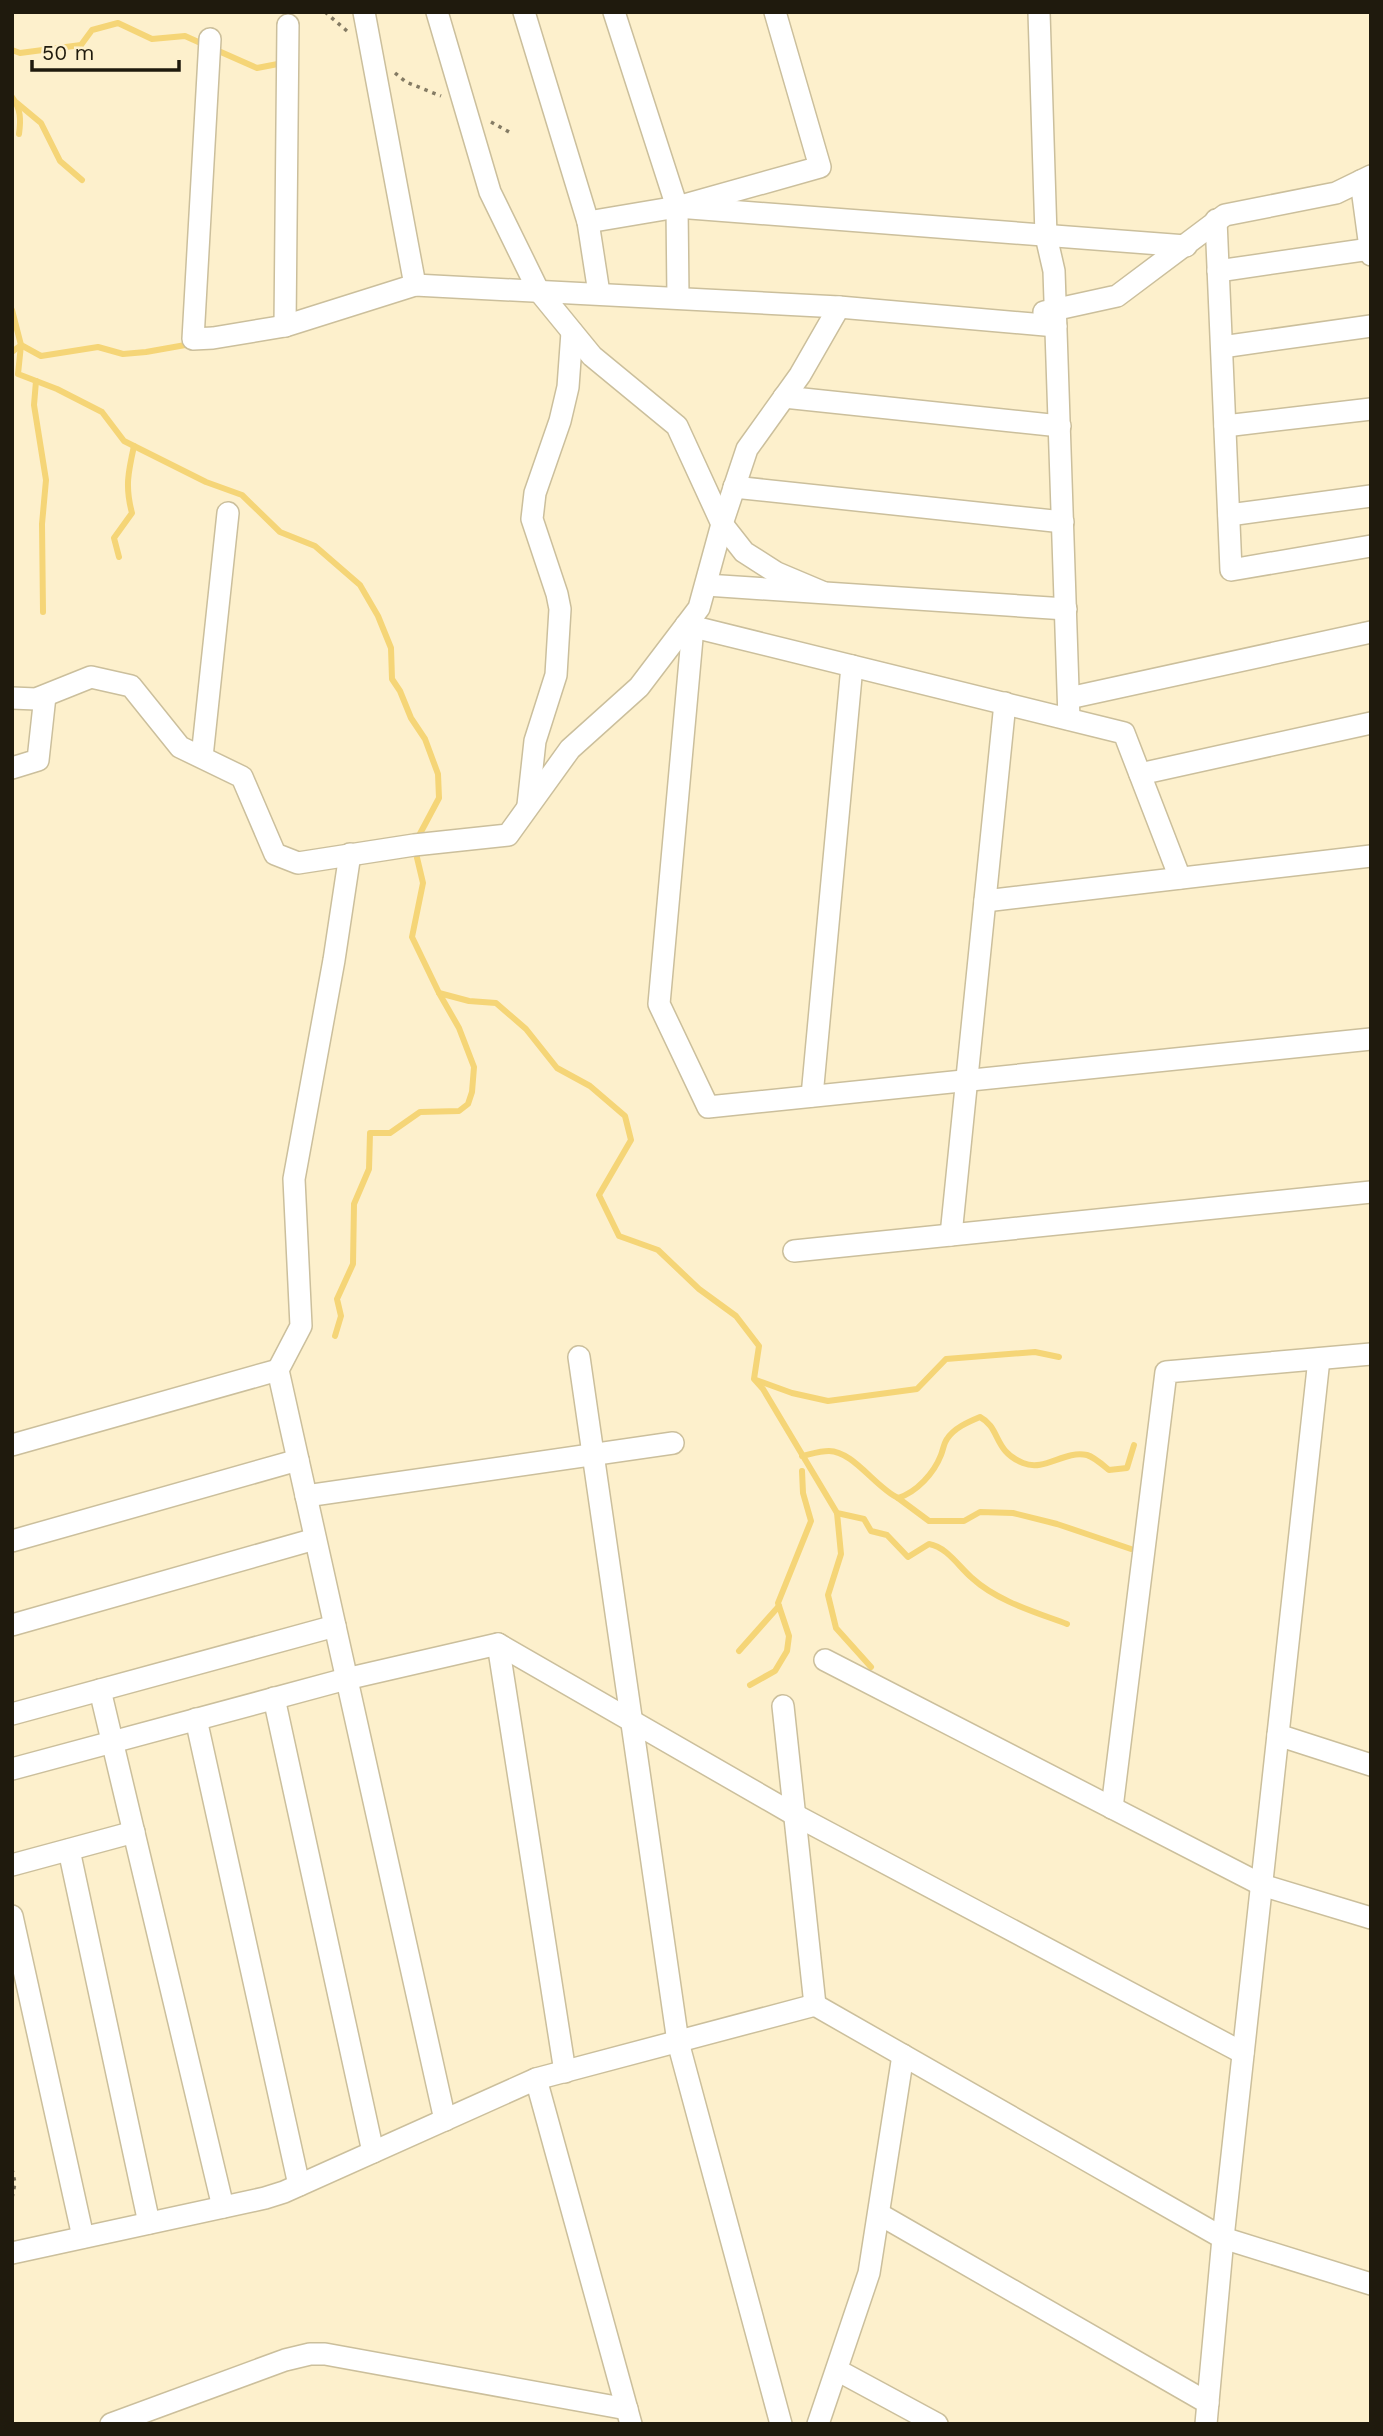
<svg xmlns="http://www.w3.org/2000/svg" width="1383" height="2436" font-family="'Work Sans',sans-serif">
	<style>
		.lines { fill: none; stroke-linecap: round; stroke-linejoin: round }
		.stream { stroke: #f5d577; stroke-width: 6 }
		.street-casing { stroke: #cbbf9c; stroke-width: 24 }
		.path { stroke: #847b64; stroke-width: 3.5; stroke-dasharray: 3.5 5; stroke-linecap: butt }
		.street { stroke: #fff; stroke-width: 21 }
	</style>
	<rect width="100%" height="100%" fill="#fdf0cc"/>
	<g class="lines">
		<g class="stream">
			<path d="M214,49L257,68L283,63"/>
			<path d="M12,50L20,53L81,45L92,30L118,23L152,39L185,36L205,45"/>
			<path d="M12,97C21,109 21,120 19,134"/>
			<path d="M17,103L41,123L60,161L82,180"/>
			<path d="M12,310L21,345L18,374L57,389L102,412L124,441L206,482L242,495L280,532L315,546L360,585L378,616L391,648L392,679L400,691L411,718L425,739L438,774L439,798L414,845L423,883L412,937L439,993L459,1028L474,1067L472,1092L468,1104L459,1111L420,1112L390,1133H370L369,1169L354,1204L353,1264L337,1299L341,1316L335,1336"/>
			<path d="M12,352L21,345L41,356L98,347L123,354L146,352L191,344"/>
			<path d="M36,381L34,405L46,480L42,524L43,612"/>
			<path d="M119,557L114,538L132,513C125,487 128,473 134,446"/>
			<path d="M439,993L469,1001L496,1003L526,1029L557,1068L590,1086L625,1116L631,1140L599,1195L619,1236L658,1250L699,1289L736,1316L759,1346L754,1379L763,1389L837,1513L864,1519L871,1531L887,1535L908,1557L929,1544C947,1547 959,1567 972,1578C997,1601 1035,1612 1067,1624"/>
			<path d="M756,1380L792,1393L828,1401L917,1389L946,1359L1035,1352L1059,1357"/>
			<path d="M802,1456C811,1454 820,1451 829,1451C853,1451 876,1488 898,1498C917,1492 934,1473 941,1455C943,1450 944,1443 947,1439C954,1428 968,1422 980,1417C1001,1428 993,1451 1023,1463C1045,1472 1064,1450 1087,1455C1094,1457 1103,1465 1109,1470L1127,1468L1134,1445"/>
			<path d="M898,1498L929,1521H964L980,1512L1013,1513L1057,1524L1131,1549"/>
			<path d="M837,1513L841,1554L828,1595L836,1628L871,1667"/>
			<path d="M739,1651L779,1606"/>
			<path d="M750,1685L775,1671L787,1651L789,1636L778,1603L811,1521L803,1493L802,1471"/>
		</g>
		<g class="street-casing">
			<g id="street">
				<path d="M364,12L415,285"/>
				<path d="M437,12L490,192L538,290L592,356L677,426L722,524L744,552L777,573L822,592"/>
				<path d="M524,12L588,222L599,293"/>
				<path d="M614,12L677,207L678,297"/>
				<path d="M1039,12L1046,236L1054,271L1069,719"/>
				<path d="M210,39L193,339L213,338L285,326L415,285L839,307L1056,326"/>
				<path d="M1361,181L1371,255"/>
				<path d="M677,207L1186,246"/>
				<path d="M1216,220L1231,570L1371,546"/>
				<path d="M588,222L677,207L820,167L775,12"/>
				<path d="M1218,271L1370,249"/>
				<path d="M1044,312L1117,296L1225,215L1336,193L1371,176"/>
				<path d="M285,326L288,25"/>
				<path d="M1222,347L1371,326"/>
				<path d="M784,397L1060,426"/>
				<path d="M1225,426L1371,409"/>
				<path d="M734,487L1063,522"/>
				<path d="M1229,515L1371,496"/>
				<path d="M706,585L1066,609"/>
				<path d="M686,625L1124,733L1180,878"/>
				<path d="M693,627L659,1004L708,1107L1371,1039"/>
				<path d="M12,698L36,699L91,677L131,686L180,747L242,777L275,854L298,863L414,845L508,835L570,749L639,687L699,608L722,524L747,449L800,375L839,307"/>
				<path d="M1069,698L1371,632"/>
				<path d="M202,757L228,513"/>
				<path d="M12,768L38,760L45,696"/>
				<path d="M1140,774L1371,723"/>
				<path d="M528,805L535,741L556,675L560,609L557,594L532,519L535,493L560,421L568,387L572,332"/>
				<path d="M350,854L334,960L294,1179L301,1326L278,1370L445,2120"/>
				<path d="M985,901L1371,856"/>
				<path d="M812,1096L852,666"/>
				<path d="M951,1235L1005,703"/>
				<path d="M794,1251L1371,1192"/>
				<path d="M579,1357L678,2042L781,2424"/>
				<path d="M12,1445L278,1370"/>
				<path d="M306,1496L673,1443"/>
				<path d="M12,1541L298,1460"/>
				<path d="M12,1625L315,1539"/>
				<path d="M498,1644L565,2072"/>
				<path d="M825,1660L1262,1885L1371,1918"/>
				<path d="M100,1690L223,2207"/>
				<path d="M274,1698L373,2152"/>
				<path d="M783,1706L815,2005"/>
				<path d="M12,1714L335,1626"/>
				<path d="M196,1719L299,2185"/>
				<path d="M1278,1735L1371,1765"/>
				<path d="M12,1769L346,1679L498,1644L795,1815L1243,2053"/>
				<path d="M1112,1808L1166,1372L1371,1354"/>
				<path d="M69,1850L149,2223"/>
				<path d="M12,1865L134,1832"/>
				<path d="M12,1916L83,2237"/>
				<path d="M536,2079L631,2424"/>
				<path d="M879,2214L1208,2403"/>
				<path d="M12,2253L265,2198L284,2192L536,2079L815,2005L1223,2238L1371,2284"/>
				<path d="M837,2370L937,2424"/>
				<path d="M111,2424L285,2360L310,2354H325L627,2409"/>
				<path d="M818,2424L869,2273L903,2055"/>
				<path d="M1206,2424L1223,2238L1319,1359"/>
			</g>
		</g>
		<g class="path">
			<path d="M325,12L347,31"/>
			<path d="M395,73L406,82L441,96"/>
			<path d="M491,122L511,133"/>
			<path d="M12,2169L15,2183L12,2198"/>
		</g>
		<use href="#street" class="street"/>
	</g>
	<rect width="1383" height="2436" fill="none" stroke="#1f1a0d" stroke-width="28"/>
	<path d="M32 60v10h147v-10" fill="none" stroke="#1f1a0d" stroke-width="3.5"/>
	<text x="42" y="60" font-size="21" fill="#1f1a0d" stroke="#fdf0cc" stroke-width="5" paint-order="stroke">50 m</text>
</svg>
